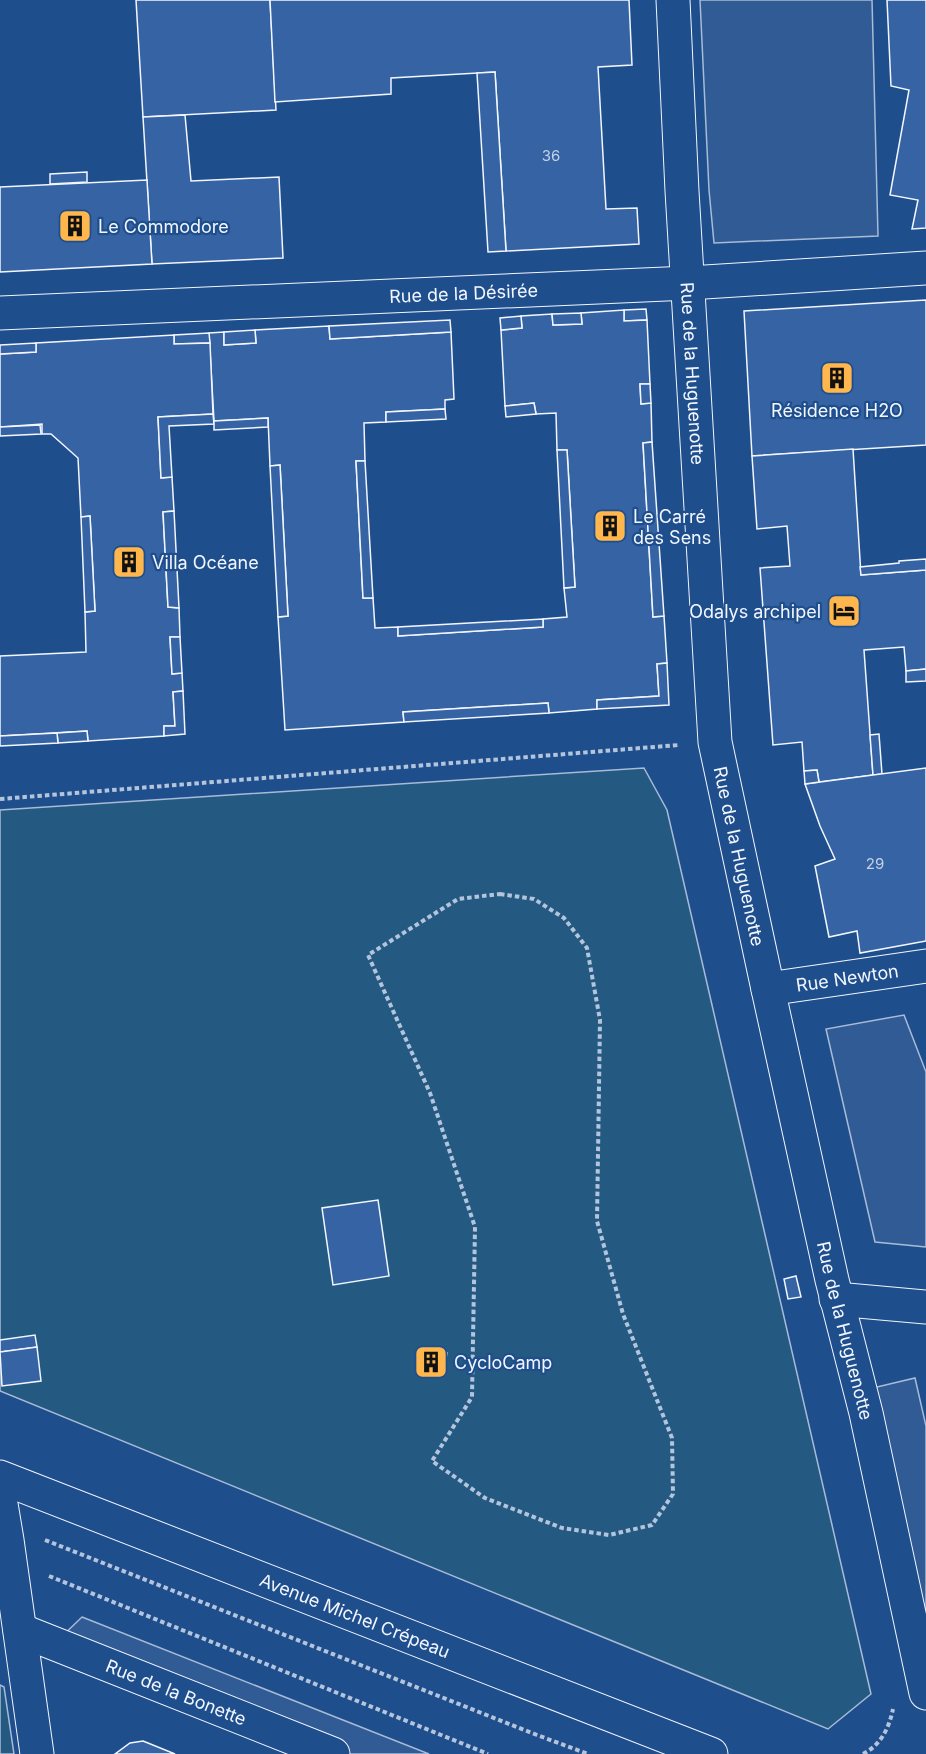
<svg xmlns="http://www.w3.org/2000/svg" width="926" height="1754" font-family="Inter,sans-serif">
	<style>
		.green { fill: #245a82; stroke: #a8bbd7; stroke-width: 1.5 }
		.parking { fill: #305b95; stroke: #a8bbd7; stroke-width: 1.5 }
		.building { fill: #3563a3; stroke: #f2f6ff; stroke-width: 1.5 }
		.lines { fill: none; stroke-linecap: round; stroke-linejoin: round }
		.minor-casing { stroke: #f2f6ff; stroke-width: 35 }
		.path { stroke: #b3c4dc; stroke-width: 4; stroke-dasharray: 4.5 3; stroke-linecap: butt }
		.minor { stroke: #1f4e8c; stroke-width: 33 }
		.labels { text-anchor: middle; dominant-baseline: central; stroke-width: 4.5; stroke-linejoin: round; paint-order: stroke }
		.number-label { font-size: 15px; fill: #c3d1e8 }
		.poi-label { font-size: 18px; fill: #f2f6ff; stroke: #1f4e8c; text-anchor: start }
		.street-label { font-size: 18px; fill: #f2f6ff; stroke: #1f4e8c }
	</style>
	<rect width="100%" height="100%" fill="#1f4e8c"/>
	<g class="green">
		<path d="M644,768L667,810L871,1694L828,1729L0,1391V810Z"/>
		<path d="M0,1685L4,1687L14,1754H0Z"/>
	</g>
	<g class="parking">
		<path d="M700,0H872L878,236L714,243L709,190Z"/>
		<path d="M904,1015L926,1072V1247L875,1242L826,1029Z"/>
		<path d="M915,1378L926,1426V1676L860,1391Z"/>
		<path d="M82,1617L429,1754H333L55,1643Z"/>
	</g>
	<g class="building">
		<path d="M136,0H270L276,110L143,117Z"/>
		<path d="M270,0H629L632,65L598,67L606,209L637,208L639,244L506,251L495,72L391,78V94L275,102Z"/>
		<path d="M887,0H926V228L912,229L918,200L890,195L909,90L891,86Z"/>
		<path d="M495,72L506,251L488,252L477,73Z"/>
		<path d="M185,115L191,181L279,177L283,258L152,264L143,117Z"/>
		<path d="M87,172V182L50,184V174Z"/>
		<path d="M147,180L152,264L0,272V187Z"/>
		<path d="M926,300V445L752,456L744,311Z"/>
		<path d="M646,309L647,320L624,321V310Z"/>
		<path d="M624,310V321L647,320L650,384H640L641,404L651,403L652,442L643,443L653,617L664,616L667,663L657,664L659,696L597,700V709L549,713L548,703L403,712L404,722L285,730L278,617L288,616L280,465L270,466L268,418L214,421L209,333L224,332V345L256,343L255,330L329,326L330,339L451,332L454,399L445,400V409L386,412V422L364,423L365,461H356L363,598H373L375,628L398,627V636L543,627V619L567,617L564,588L575,587L567,450H557L556,413L536,414L534,403L505,406L501,330L522,328L521,316L552,314L553,325L582,324L581,313Z"/>
		<path d="M581,313L582,324L553,325L552,314Z"/>
		<path d="M521,316L522,328L501,330L500,318Z"/>
		<path d="M450,320L451,332L330,339L329,326Z"/>
		<path d="M255,330L256,343L224,345V332Z"/>
		<path d="M209,333L210,343L174,344V335Z"/>
		<path d="M174,335V344L210,343L213,414L158,417L161,478L172,477L174,511L163,512L168,607L179,608L180,637H170L172,674L182,673L183,691L173,692L175,726H164V736L88,741L87,731L0,736V656L86,652L85,612L95,611L90,516L81,517L78,458L51,434H42V424L0,427V354L36,352V343Z"/>
		<path d="M36,343V352L0,354V345Z"/>
		<path d="M640,384H650L651,403L641,404Z"/>
		<path d="M534,403L536,414L506,417L505,406Z"/>
		<path d="M445,409L446,419L386,422V412Z"/>
		<path d="M213,414L214,424L169,426L172,477L161,478L158,417Z"/>
		<path d="M268,418V427L214,430V421Z"/>
		<path d="M40,425L41,434L0,436V427Z"/>
		<path d="M652,442L664,616L653,617L643,443Z"/>
		<path d="M853,449L861,575L926,570V669L906,671L904,647L864,650L873,775L819,782L817,770L804,771L802,742L773,745L760,568L790,566L787,526L757,529L752,456Z"/>
		<path d="M557,450H567L575,587L564,588Z"/>
		<path d="M356,461H365L373,598H363Z"/>
		<path d="M280,465L288,616L278,617L270,466Z"/>
		<path d="M174,511L179,608L168,607L163,512Z"/>
		<path d="M90,516L95,611L85,612L81,517Z"/>
		<path d="M926,559V570L861,575L860,567L899,563V561Z"/>
		<path d="M543,619V627L398,636V627Z"/>
		<path d="M170,637H180L182,673L172,674Z"/>
		<path d="M667,663L669,705L597,709V700L659,696L657,664Z"/>
		<path d="M926,669V681L906,682V671Z"/>
		<path d="M183,691L185,734L164,736V726H175L173,692Z"/>
		<path d="M548,703L549,713L404,722L403,712Z"/>
		<path d="M87,731L88,741L58,743L57,733Z"/>
		<path d="M57,733L58,743L0,746V736Z"/>
		<path d="M879,734L882,774L873,775L870,735Z"/>
		<path d="M926,768V941L860,953L857,931L829,937L815,866L835,859L820,826L805,784Z"/>
		<path d="M817,770L819,782L805,784L804,771Z"/>
		<path d="M378,1200L389,1276L333,1285L322,1208Z"/>
		<path d="M796,1276L801,1297L788,1299L784,1279Z"/>
		<path d="M35,1335L37,1347L0,1352V1340Z"/>
		<path d="M37,1347L41,1381L2,1386L0,1352Z"/>
		<path d="M419,1349L447,1353L444,1371L416,1367Z"/>
		<path d="M143,1741L175,1754H115L130,1743Z"/>
	</g>
	<g class="lines">
		<g class="minor-casing">
			<g id="minor">
				<path id="s1" d="M673,0L682,191L715,742L768,989L832,1280L866,1413L926,1693"/>
				<path id="s2" d="M0,313L689,283L926,268"/>
				<path id="s3" d="M768,989L926,966"/>
				<path d="M836,1299L926,1307"/>
				<path id="s4" d="M0,1477L711,1754"/>
				<path d="M0,1498L7,1540L37,1754"/>
				<path id="s5" d="M20,1630L333,1754"/>
			</g>
		</g>
		<g class="path">
			<path d="M0,799L679,745"/>
			<path d="M500,894L534,899L564,918L587,948L600,1020L597,1221L623,1314L672,1438L673,1494L652,1525L609,1535L562,1528L485,1498L432,1461L472,1397L475,1227L430,1093L368,955L458,899Z"/>
			<path d="M45,1540L537,1735L588,1754"/>
			<path d="M49,1576L488,1754"/>
			<path d="M863,1754C881,1745 889,1728 893,1709"/>
		</g>
		<use href="#minor" class="minor"/>
	</g>
	<defs>
		<g id="building-square" transform="scale(1.725)"><rect x="-9" y="-9" width="18" height="18" rx="4" fill="#ffb74d" stroke="#1f4e8c"/><path d="M-4-6H4V6H1V3H-1V6H-4ZM-2.5-4.3h1.7v1.8h-1.7ZM.8-4.3h1.7v1.8H.8ZM-2.5-1h1.7V.8h-1.7ZM.8-1h1.7V.8H.8Z" fill="#111"/></g>
		<g id="hotel-square" transform="scale(1.725)"><rect x="-9" y="-9" width="18" height="18" rx="4" fill="#ffb74d" stroke="#1f4e8c"/><path d="M-6-4.5h1.5V1H6V5H4.5V3h-9V5H-6ZM-4 0a1.8 1.8 0 1 1 3.6 0ZM.5 0V-2.5h3Q6-2.5 6 0Z" fill="#111"/></g>
	</defs>
	<g fill-rule="evenodd">
		<use href="#building-square" x="75" y="226"/>
		<use href="#building-square" x="837" y="378"/>
		<use href="#building-square" x="610" y="526"/>
		<use href="#building-square" x="129" y="562"/>
		<use href="#hotel-square" x="844" y="611"/>
		<use href="#building-square" x="431" y="1362"/>
	</g>
	<g class="labels">
		<g class="number-label">
			<text x="551" y="155">36</text>
			<text x="875" y="863">29</text>
		</g>
		<g class="poi-label">
			<text x="98" y="226">Le Commodore</text>
			<text x="837" y="410" text-anchor="middle">Résidence H2O</text>
			<text x="633" y="516">Le Carré<tspan x="633" dy="21">des Sens</tspan></text>
			<text x="152" y="562">Villa Océane</text>
			<text x="821" y="611" text-anchor="end">Odalys archipel</text>
			<text x="454" y="1362">CycloCamp</text>
		</g>
		<g class="street-label">
			<text stroke="none"><textPath href="#s2" startOffset="464">Rue de la Désirée</textPath></text>
			<text stroke="none"><textPath href="#s1" startOffset="374">Rue de la Huguenotte</textPath></text>
			<text stroke="none"><textPath href="#s1" startOffset="860">Rue de la Huguenotte</textPath></text>
			<text stroke="none"><textPath href="#s3" startOffset="80">Rue Newton</textPath></text>
			<text stroke="none"><textPath href="#s1" startOffset="1346">Rue de la Huguenotte</textPath></text>
			<text stroke="none"><textPath href="#s4" startOffset="381">Avenue Michel Crépeau</textPath></text>
			<text stroke="none"><textPath href="#s5" startOffset="168">Rue de la Bonette</textPath></text>
		</g>
	</g>
</svg>
